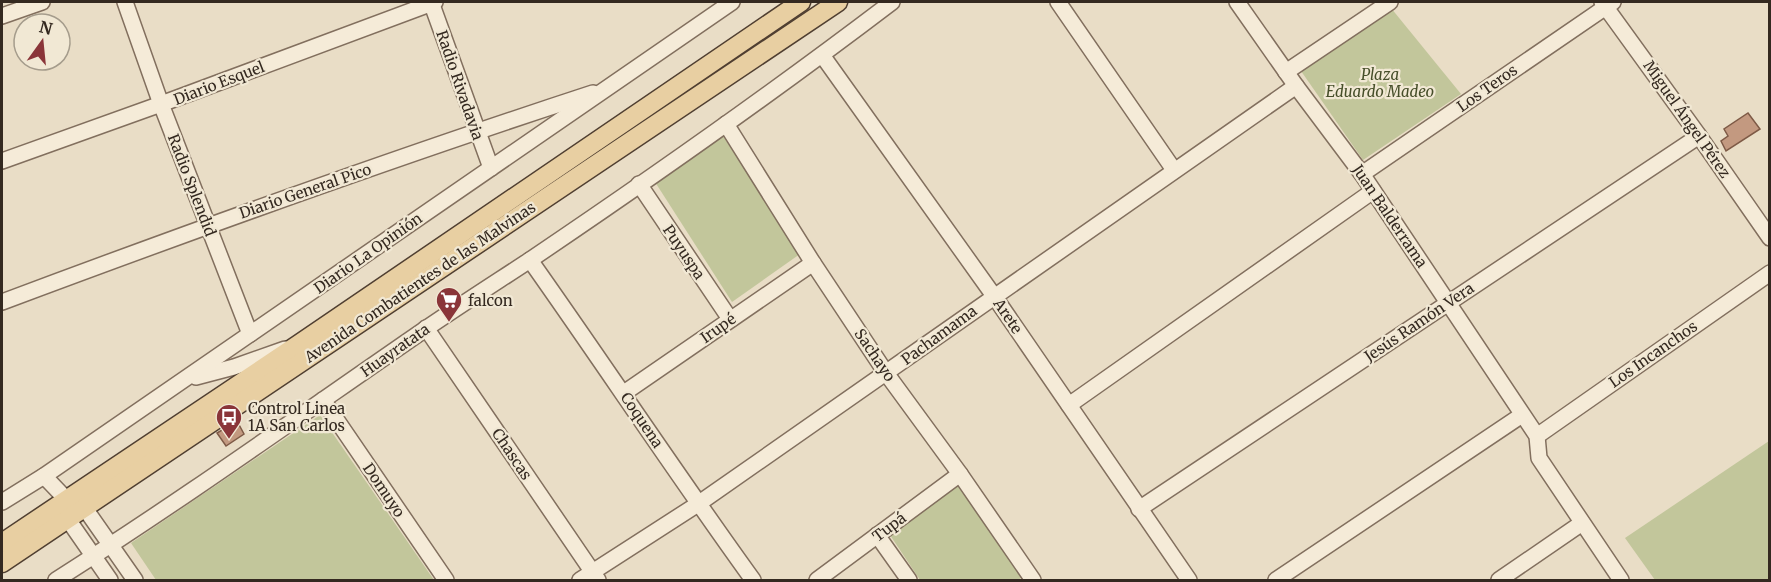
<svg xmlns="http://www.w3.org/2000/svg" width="1771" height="582" font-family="Merriweather,serif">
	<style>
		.green { fill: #c2c69b }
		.building { fill: #c39980; stroke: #7e5a46; stroke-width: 1.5 }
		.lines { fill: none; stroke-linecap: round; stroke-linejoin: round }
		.minor-casing { stroke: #826f5e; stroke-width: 18 }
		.major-casing { stroke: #503f31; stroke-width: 21 }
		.minor { stroke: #f5ebd8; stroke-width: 15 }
		.major { stroke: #e8cfa2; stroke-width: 18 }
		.labels { text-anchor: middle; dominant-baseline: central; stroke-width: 4.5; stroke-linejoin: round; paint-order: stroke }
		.park-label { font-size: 15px; font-style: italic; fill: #464e29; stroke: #f1e8d4 }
		.street-label { font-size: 15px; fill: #342920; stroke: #f1e8d4 }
		.poi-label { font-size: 15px; fill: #342920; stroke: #f1e8d4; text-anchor: start }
	</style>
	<rect width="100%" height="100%" fill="#e9ddc6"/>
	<g class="green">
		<path d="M1391,8L1461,94L1363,160L1301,71Z"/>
		<path d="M723,136L800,254L732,302L655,182Z"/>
		<path d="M320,415L434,580H156L131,543Z"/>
		<path d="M1769,441V580H1655L1625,538Z"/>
		<path d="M960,483L1024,576L1018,580H920L890,535Z"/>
	</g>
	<g class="building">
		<path d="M1748,113L1760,129L1726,151L1721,141L1728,136L1724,129Z"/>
		<path d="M237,421L244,434L226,446L217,433Z"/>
	</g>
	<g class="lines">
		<g class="minor-casing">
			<g id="minor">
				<path d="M125,2L161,104L250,334"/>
				<path d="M431,2L491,168"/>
				<path d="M1058,2L1174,170"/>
				<path d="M1237,2L1296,86L1362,174L1537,436L1539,458L1621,580"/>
				<path d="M1602,2L1699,136L1770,238"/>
				<path d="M2,16L42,2"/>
				<path d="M822,55L994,296L1189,580"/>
				<path d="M1286,72L1390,2"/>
				<path d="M726,124L813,263L886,373L960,474L1033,580"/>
				<path d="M2,161L161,104L435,2"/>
				<path d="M1362,174L1613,2"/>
				<path d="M639,184L730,319"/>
				<path d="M530,260C605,366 677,475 753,580"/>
				<path d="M2,302C197,229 394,158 593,93"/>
				<path d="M426,328L598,580"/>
				<path d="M196,377L234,367L285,349"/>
				<path d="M624,393L813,263"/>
				<path d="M323,400L446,580"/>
				<path d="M1069,405L1373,191"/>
				<path d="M1537,436L1770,273"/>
				<path d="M44,476L66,499L84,507L135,580"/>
				<path d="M2,502L44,476L732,2"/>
				<path d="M67,508V518L110,580"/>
				<path d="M1139,509L1699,136"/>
				<path d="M877,535L909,580"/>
				<path d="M56,580C181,501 302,414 424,330C459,306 495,283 530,260C653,177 775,91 892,2"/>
				<path d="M580,580L698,504L1296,86"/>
				<path d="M817,580L960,474"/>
				<path d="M1276,580L1522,415"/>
				<path d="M1499,580L1582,523"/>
			</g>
		</g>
		<g class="major-casing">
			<g id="major">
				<path d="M2,543L299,344L801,2"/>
				<path d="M2,563L838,2"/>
			</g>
		</g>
		<use href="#minor" class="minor"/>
		<use href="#major" class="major"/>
	</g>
	<defs>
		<g id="supermarket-pin" transform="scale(1.35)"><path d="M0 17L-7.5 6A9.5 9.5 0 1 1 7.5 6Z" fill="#8a3539" stroke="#f1e8d4"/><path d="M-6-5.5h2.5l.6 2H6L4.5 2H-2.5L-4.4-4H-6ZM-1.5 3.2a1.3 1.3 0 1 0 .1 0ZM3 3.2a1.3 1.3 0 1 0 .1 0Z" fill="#fff"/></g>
		<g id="bus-pin" transform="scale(1.35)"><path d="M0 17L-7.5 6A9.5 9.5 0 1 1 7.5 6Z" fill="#8a3539" stroke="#f1e8d4"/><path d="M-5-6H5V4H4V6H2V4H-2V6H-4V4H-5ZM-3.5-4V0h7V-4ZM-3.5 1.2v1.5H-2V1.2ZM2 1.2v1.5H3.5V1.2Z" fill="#fff"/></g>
	</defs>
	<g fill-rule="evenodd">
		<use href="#supermarket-pin" x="449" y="300"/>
		<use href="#bus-pin" x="229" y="417"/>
	</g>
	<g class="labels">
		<g class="park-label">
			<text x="1380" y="74">Plaza<tspan x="1380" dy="17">Eduardo Madeo</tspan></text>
		</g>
		<g class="street-label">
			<text transform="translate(219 83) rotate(-21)">Diario Esquel</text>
			<text transform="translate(460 85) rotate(71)">Radio Rivadavia</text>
			<text transform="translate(1487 88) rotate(-35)">Los Teros</text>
			<text transform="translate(1687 119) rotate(55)">Miguel Ángel Pérez</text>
			<text transform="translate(192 185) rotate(69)">Radio Splendid</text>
			<text transform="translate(305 191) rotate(-19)">Diario General Pico</text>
			<text transform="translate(1390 216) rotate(56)">Juan Balderrama</text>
			<text transform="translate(684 252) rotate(56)">Puyuspa</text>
			<text transform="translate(368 253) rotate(-35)">Diario La Opinión</text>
			<text transform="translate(420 282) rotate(-34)">Avenida Combatientes de las Malvinas</text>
			<text transform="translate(1008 316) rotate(56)">Arete</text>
			<text transform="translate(1419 322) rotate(-34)">Jesús Ramón Vera</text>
			<text transform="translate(718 328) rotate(-35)">Irupé</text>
			<text transform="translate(939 335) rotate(-36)">Pachamama</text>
			<text transform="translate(395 350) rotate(-35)">Huayratata</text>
			<text transform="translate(1653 354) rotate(-35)">Los Incanchos</text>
			<text transform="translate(875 355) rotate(56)">Sachayo</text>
			<text transform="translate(642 420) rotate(56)">Coquena</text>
			<text transform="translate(512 454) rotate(56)">Chascas</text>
			<text transform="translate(384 490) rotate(56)">Domuyo</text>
			<text transform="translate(889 527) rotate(-37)">Tupá</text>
		</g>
		<g class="poi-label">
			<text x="468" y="300">falcon</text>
			<text x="248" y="408">Control Linea<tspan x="248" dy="17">1A San Carlos</tspan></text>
		</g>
	</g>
	<rect width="1771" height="582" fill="none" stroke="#342920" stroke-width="6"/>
	<g transform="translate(42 42) rotate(15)"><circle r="28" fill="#f1e8d4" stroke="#a59c8c" stroke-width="1.5"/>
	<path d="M0-4.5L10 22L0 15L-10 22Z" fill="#8a3539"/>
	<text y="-9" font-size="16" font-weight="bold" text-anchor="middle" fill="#342920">N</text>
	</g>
</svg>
